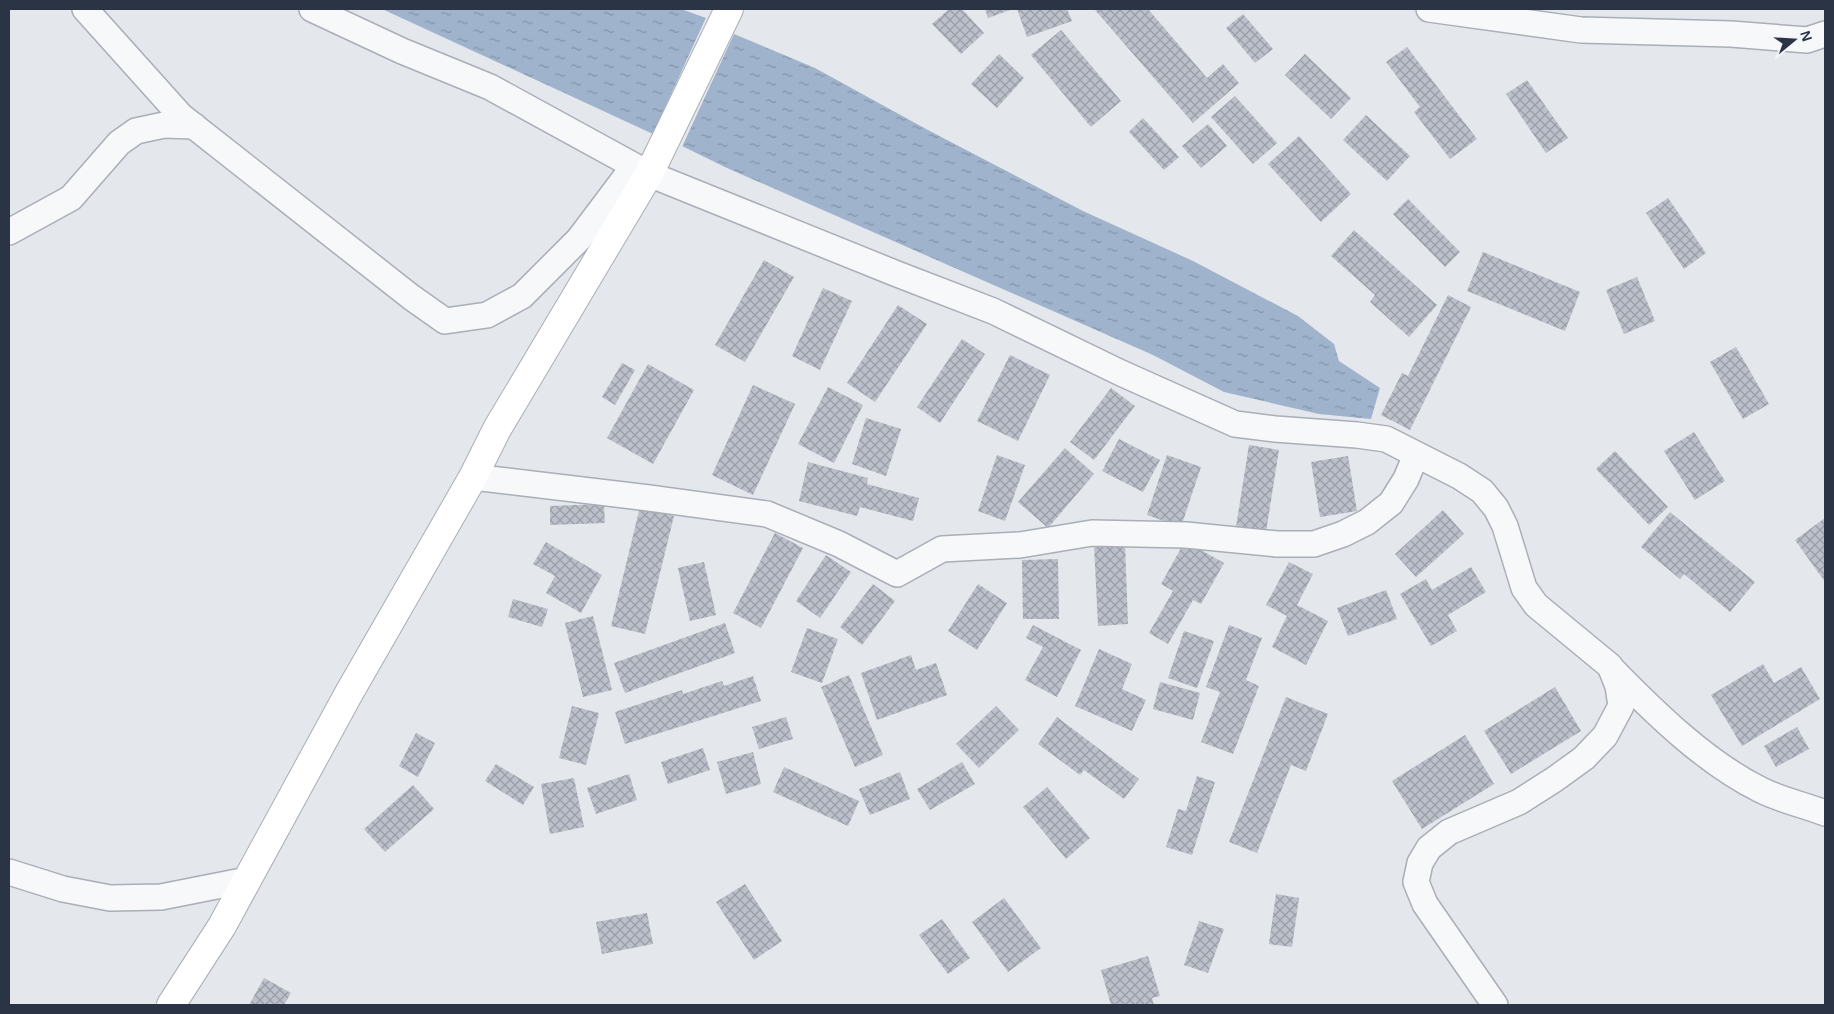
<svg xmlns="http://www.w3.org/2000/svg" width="1834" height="1014" font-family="Helvetica,sans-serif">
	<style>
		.water { fill: url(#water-ripples) }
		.pier { fill: #e4e7ec }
		.building { fill: url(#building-cross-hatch) }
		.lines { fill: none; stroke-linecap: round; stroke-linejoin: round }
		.street-casing { stroke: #a9aeb7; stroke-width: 28 }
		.secondary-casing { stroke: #a9aeb7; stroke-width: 30 }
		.street { stroke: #f7f8fa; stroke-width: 25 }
		.secondary { stroke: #fff; stroke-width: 28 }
	</style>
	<defs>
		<pattern id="water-ripples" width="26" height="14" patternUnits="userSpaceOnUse" patternTransform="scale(1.25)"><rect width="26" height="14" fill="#9fb4cc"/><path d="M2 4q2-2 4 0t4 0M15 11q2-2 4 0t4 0" fill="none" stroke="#8293a7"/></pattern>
		<pattern id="building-cross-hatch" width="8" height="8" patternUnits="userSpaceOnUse" patternTransform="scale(1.25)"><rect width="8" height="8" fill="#bbc0ca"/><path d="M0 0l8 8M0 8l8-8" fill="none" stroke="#989da6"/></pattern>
	</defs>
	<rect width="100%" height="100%" fill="#e4e7ec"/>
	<g class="water">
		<path d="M382,9H681L706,18L653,134Z"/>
		<path d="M734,34L815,68L926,129L1083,211L1193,261L1298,316L1334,344L1339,361L1380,388L1371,419L1319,414L1224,392L1153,355L727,168L682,146Z"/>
	</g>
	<g class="pier">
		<path d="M707,16L709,19L655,135L652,136Z"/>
		<path d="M733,31H735L681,149L680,145Z"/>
	</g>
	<g class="building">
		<path d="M949,9H962L984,33L961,54L932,24Z"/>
		<path d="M985,9H1013L988,18Z"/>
		<path d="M1017,9H1067L1072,21L1027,37Z"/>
		<path d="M1096,9H1148L1207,78L1223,64L1239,83L1193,123L1095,10Z"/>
		<path d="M1243,14L1273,49L1255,63L1226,28Z"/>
		<path d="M1061,30L1121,101L1091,127L1031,55Z"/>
		<path d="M1407,47L1477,139L1450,159L1414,112L1420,107L1386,62Z"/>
		<path d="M999,54L1024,78L997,108L971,84Z"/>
		<path d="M1305,54L1351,98L1331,119L1285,75Z"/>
		<path d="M1527,80L1568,138L1546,153L1506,94Z"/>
		<path d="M1235,96L1277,143L1253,164L1211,117Z"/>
		<path d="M1366,115L1410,156L1387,181L1343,140Z"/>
		<path d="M1143,118L1179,157L1164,170L1129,132Z"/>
		<path d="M1208,124L1227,146L1201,168L1182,146Z"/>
		<path d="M1299,136L1351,194L1321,222L1268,164Z"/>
		<path d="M1668,198L1706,253L1684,269L1646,213Z"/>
		<path d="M1408,199L1460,252L1445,267L1393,214Z"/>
		<path d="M1354,230L1437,305L1409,337L1370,302L1375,295L1331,256Z"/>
		<path d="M1483,252L1580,292L1565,331L1467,291Z"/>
		<path d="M764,260L794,277L745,362L715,345Z"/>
		<path d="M1637,277L1655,321L1624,334L1606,290Z"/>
		<path d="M823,288L852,301L820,370L792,356Z"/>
		<path d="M1448,295L1471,307L1410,430L1381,415L1402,373L1408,376Z"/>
		<path d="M898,305L927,324L875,402L847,383Z"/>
		<path d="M962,339L985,354L940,423L917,407Z"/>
		<path d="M1736,347L1769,404L1743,419L1710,362Z"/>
		<path d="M1010,355L1050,375L1018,441L977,421Z"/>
		<path d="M622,363L635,370L615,405L602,397Z"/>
		<path d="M648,364L694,390L653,464L607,438Z"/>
		<path d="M753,385L795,404L753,495L712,475Z"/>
		<path d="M828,387L863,405L834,463L798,444Z"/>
		<path d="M1111,388L1135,406L1094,460L1070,442Z"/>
		<path d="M866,418L901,429L886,476L852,464Z"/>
		<path d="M1694,432L1725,481L1695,500L1664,451Z"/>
		<path d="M1119,439L1160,460L1143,492L1102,471Z"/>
		<path d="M1249,445L1279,450L1265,538L1235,533Z"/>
		<path d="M1065,448L1094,474L1048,528L1018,502Z"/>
		<path d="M1615,451L1668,507L1649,525L1596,469Z"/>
		<path d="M997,455L1025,465L1005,521L978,511Z"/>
		<path d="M1167,455L1201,467L1181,527L1147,515Z"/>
		<path d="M1348,456L1357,511L1320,517L1311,462Z"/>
		<path d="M808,462L868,478L867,484L919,498L913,521L860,507L857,516L799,501Z"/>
		<path d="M604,504L605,523L550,525V506Z"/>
		<path d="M640,507L674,516L645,634L611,626Z"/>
		<path d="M1443,510L1464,534L1416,577L1395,554Z"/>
		<path d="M1670,512L1755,582L1730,612L1684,574L1680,579L1641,547Z"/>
		<path d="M1825,518V582L1795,540Z"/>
		<path d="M775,533L803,548L761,628L733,613Z"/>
		<path d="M1185,541L1224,563L1201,604L1193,600L1168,644L1149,633L1173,591L1161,584Z"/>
		<path d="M546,542L602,575L581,613L546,593L555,576L533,564Z"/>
		<path d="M1125,544L1128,624L1098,626L1094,545Z"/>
		<path d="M826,555L851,572L820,618L796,601Z"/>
		<path d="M1058,559L1059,619H1023L1022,560Z"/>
		<path d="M704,562L716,615L690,621L678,568Z"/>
		<path d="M1289,562L1313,574L1297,605L1328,621L1306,665L1272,647L1287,616L1266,605Z"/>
		<path d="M1471,567L1486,592L1448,615L1457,631L1431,646L1400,594L1426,579L1432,590Z"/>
		<path d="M873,584L895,601L862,645L840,627Z"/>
		<path d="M978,584L1007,603L977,650L948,631Z"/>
		<path d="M1386,590L1397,619L1348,636L1337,608Z"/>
		<path d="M513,599L548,609L542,627L508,617Z"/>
		<path d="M593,616L612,690L583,697L565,623Z"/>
		<path d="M725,623L735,653L625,693L614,663Z"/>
		<path d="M1033,625L1081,650L1057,697L1025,680L1043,647L1026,638Z"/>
		<path d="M1229,625L1262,638L1246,680L1259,686L1233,754L1201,742L1220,692L1206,687Z"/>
		<path d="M807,628L838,639L822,683L791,672Z"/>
		<path d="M1184,631L1214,641L1197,688L1168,678Z"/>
		<path d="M1099,649L1132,664L1122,689L1146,700L1132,731L1075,706Z"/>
		<path d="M911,655L916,670L936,663L947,695L877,720L861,673Z"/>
		<path d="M1763,664L1774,683L1801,667L1820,699L1742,746L1711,695Z"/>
		<path d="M849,675L883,755L855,767L821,687Z"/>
		<path d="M753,676L761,701L625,744L615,712L682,690L683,694L722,681L724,686Z"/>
		<path d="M1160,682L1200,693L1193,720L1153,709Z"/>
		<path d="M1555,687L1581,731L1511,774L1484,731Z"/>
		<path d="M1286,697L1328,714L1306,771L1291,765L1257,853L1229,842Z"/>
		<path d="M572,706L599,713L586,765L559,758Z"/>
		<path d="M996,706L1019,730L979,768L956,744Z"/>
		<path d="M786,717L793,739L759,749L752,727Z"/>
		<path d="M1057,717L1139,779L1124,799L1084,770L1080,775L1038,744Z"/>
		<path d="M1797,727L1809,749L1776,767L1764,746Z"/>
		<path d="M416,733L435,743L418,777L399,766Z"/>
		<path d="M1465,735L1494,784L1422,829L1392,781Z"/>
		<path d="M703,748L710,770L668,784L661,762Z"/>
		<path d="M753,752L761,784L726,794L717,762Z"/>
		<path d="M962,762L975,784L930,810L917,789Z"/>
		<path d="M496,764L534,787L523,805L485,781Z"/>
		<path d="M784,767L859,801L848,826L773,792Z"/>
		<path d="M900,772L910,799L870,815L859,789Z"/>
		<path d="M629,774L637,800L596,814L587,788Z"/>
		<path d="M1197,776L1215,782L1192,855L1166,847L1178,809L1186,811Z"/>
		<path d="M574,778L584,827L550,834L541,784Z"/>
		<path d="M413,785L434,809L385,852L364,829Z"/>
		<path d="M1047,787L1090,838L1066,859L1023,807Z"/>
		<path d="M745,884L782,941L754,960L716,902Z"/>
		<path d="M1276,894L1299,898L1292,947L1269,944Z"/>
		<path d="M1004,898L1041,948L1008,972L972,922Z"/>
		<path d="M647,913L653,944L602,954L596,922Z"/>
		<path d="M942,919L970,958L948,974L919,935Z"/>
		<path d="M1199,921L1224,929L1208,973L1184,965Z"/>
		<path d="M1148,956L1160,996L1152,998L1154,1005H1111L1101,970Z"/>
		<path d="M264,978L291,993L284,1005H249Z"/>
	</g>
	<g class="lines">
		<g class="street-casing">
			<g id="street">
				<path d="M85,9L181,116L411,297L445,321L487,315L522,296L579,239L634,166"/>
				<path d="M312,9L402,51L490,87L649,174L897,274L993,311L1121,373L1235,424L1275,429L1357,435L1386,439L1459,476L1482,491L1496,508L1505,526L1524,588L1536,605L1610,666L1618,686L1621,706L1605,736L1584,758L1555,779L1519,802L1449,832L1429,848L1420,863L1416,882L1425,904L1495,1005"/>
				<path d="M1429,9L1581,30L1731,34L1807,40L1825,34"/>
				<path d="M9,232L71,198L119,143L136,131L164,125L194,126"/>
				<path d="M473,477L649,498L767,514L839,544L897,574L942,549L1020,545L1092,533L1186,535L1277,544H1314L1343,534L1367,522L1391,503L1406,479L1416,455"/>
				<path d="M1613,670C1655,713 1706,763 1761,790C1781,800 1804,805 1825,813"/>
				<path d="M9,872L63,889L110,898L161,897L247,880"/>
			</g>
		</g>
		<g class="secondary-casing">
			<path id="secondary" d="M171,1005L222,926L349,693L473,477L497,429L649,174L729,9"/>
		</g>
		<use href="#street" class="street"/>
		<use href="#secondary" class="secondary"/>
	</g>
	<rect width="1834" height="1014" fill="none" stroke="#2b3445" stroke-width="20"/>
	<g transform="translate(1794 40) rotate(72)" stroke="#f4f6f9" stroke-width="4" paint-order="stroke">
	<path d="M0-4L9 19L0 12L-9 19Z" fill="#2b3445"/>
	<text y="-8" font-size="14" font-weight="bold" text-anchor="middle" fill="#2b3445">N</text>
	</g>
</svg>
